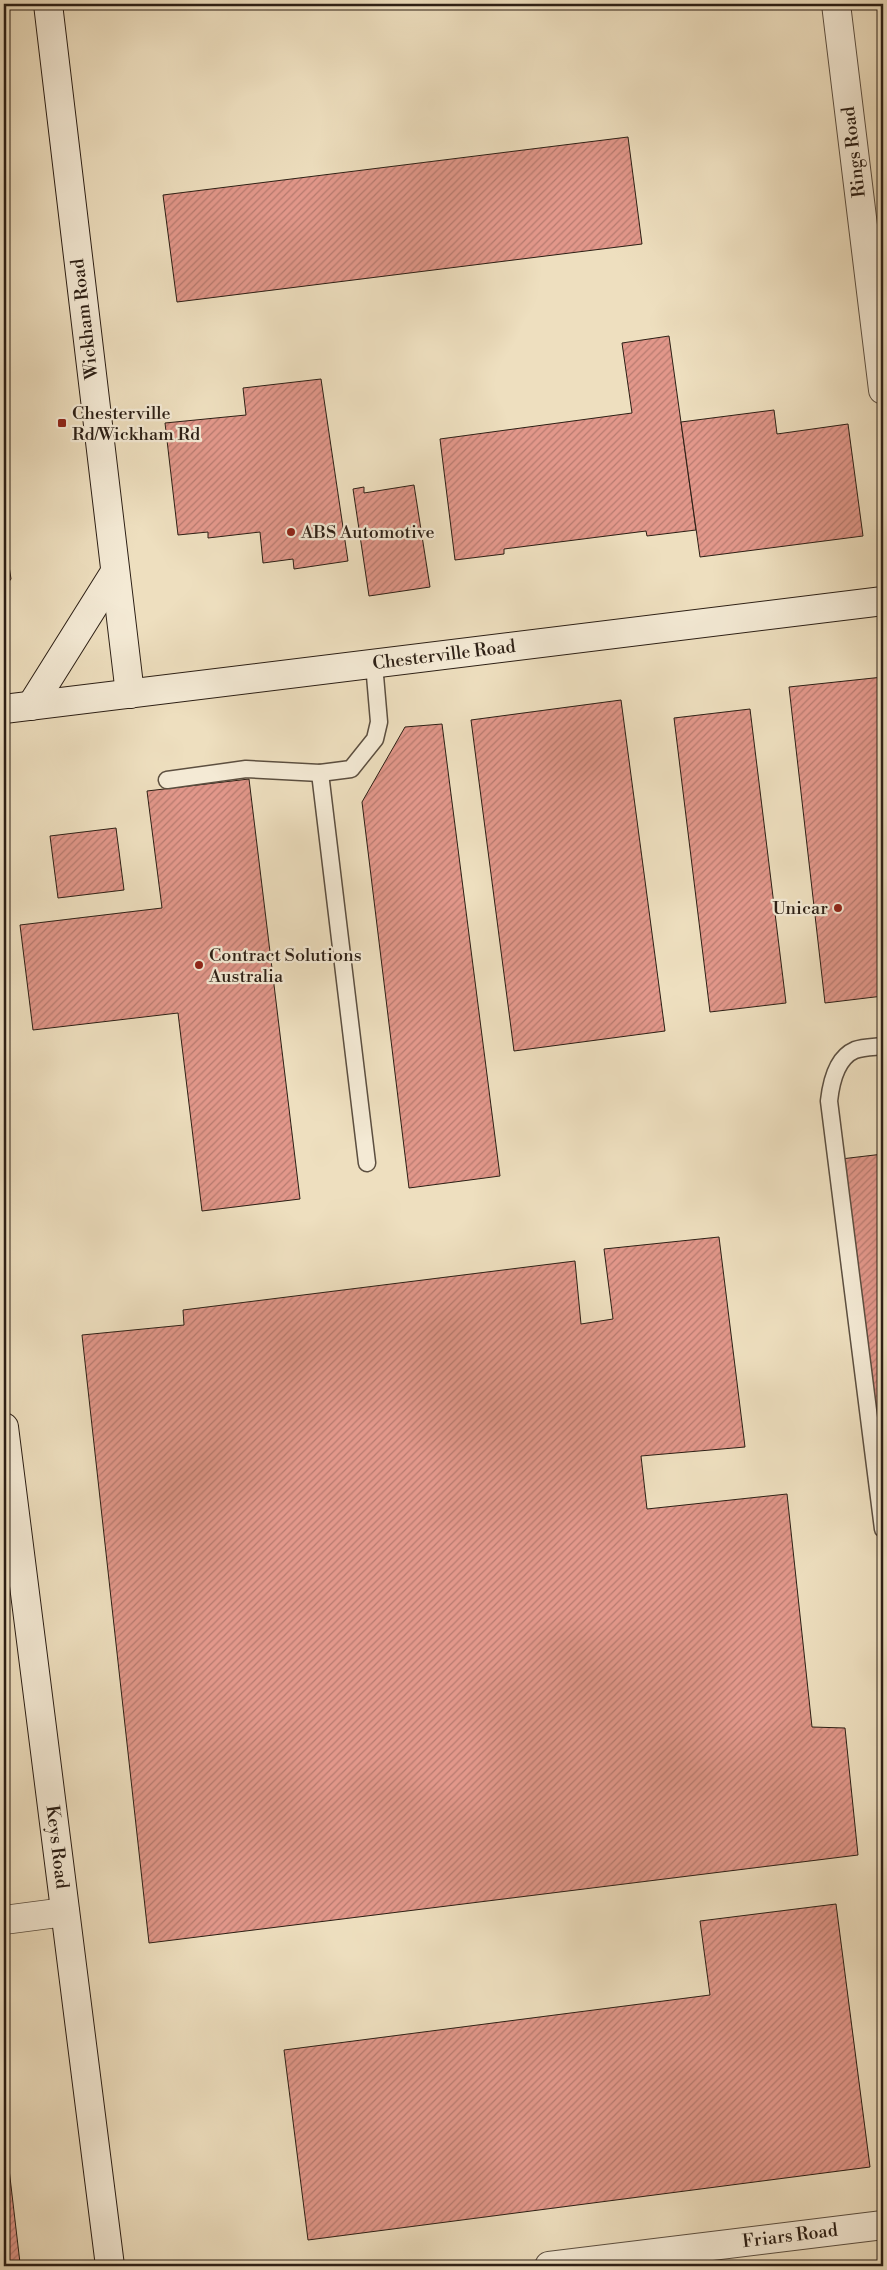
<svg xmlns="http://www.w3.org/2000/svg" width="887" height="2270" font-family="'Libre Bodoni',serif">
	<style>
		.building { fill: url(#building-hatch); stroke: #2c1f15 }
		.lines { fill: none; stroke-linecap: round; stroke-linejoin: round }
		.lane-casing { stroke: #5c4f40; stroke-width: 19 }
		.street-casing { stroke: #5c4f40; stroke-width: 30 }
		.secondary-casing { stroke: #2c1f15; stroke-width: 30 }
		.lane { stroke: #f4ead5; stroke-width: 16 }
		.street { stroke: #f4ead5; stroke-width: 28 }
		.secondary { stroke: #f4ead5; stroke-width: 28 }
		.poi-dot { fill: #8f2418; stroke: #f4ead5; stroke-width: 2 }
		.labels { text-anchor: middle; dominant-baseline: central; stroke-width: 4.5; stroke-linejoin: round; paint-order: stroke }
		.street-label { font-size: 18px; fill: #2c1f15; stroke: #f4ead5 }
		.poi-label { font-size: 18px; fill: #2c1f15; stroke: #f4ead5; text-anchor: start }
	</style>
	<defs>
		<pattern id="building-hatch" width="6" height="6" patternUnits="userSpaceOnUse" patternTransform="scale(1.25)"><rect width="6" height="6" fill="#e2978a"/><path d="M-1 1l2-2M0 6l6-6M5 7l2-2" fill="none" stroke="#b77b70"/></pattern>
	</defs>
	<rect width="100%" height="100%" fill="#eedfbf"/>
	<filter id="stains"><feTurbulence type="fractalNoise" baseFrequency=".004" numOctaves="4"/><feColorMatrix values="0 0 0 0 .2 0 0 0 0 .09 0 0 0 0 .02 0 0 0 .5 -.17"/></filter>
	<radialGradient id="worn" r=".72"><stop offset=".6" stop-color="#630" stop-opacity="0"/><stop offset="1" stop-color="#630" stop-opacity=".3"/></radialGradient>
	<g class="building">
		<path d="M628,137L642,244L177,302L163,195Z"/>
		<path d="M669,336L696,530L647,536L646,531L504,549V554L455,560L440,439L632,413L622,343Z"/>
		<path d="M321,379L348,561L294,569L293,559L263,563L260,532L208,538V532L178,535L165,423L246,415L243,388Z"/>
		<path d="M774,410L777,434L848,424L863,536L700,557L681,422Z"/>
		<path d="M414,485L430,587L369,596L353,489L364,487V493Z"/>
		<path d="M4,533L11,579L4,588Z"/>
		<path d="M883,677V996L825,1003L789,687Z"/>
		<path d="M621,700L665,1031L514,1051L471,720Z"/>
		<path d="M750,709L786,1003L710,1012L674,718Z"/>
		<path d="M442,724L500,1176L409,1188L362,802L405,727Z"/>
		<path d="M249,779L300,1199L202,1211L178,1013L33,1030L20,925L162,908L147,791Z"/>
		<path d="M116,828L124,890L58,898L50,836Z"/>
		<path d="M883,1154V1482L841,1159Z"/>
		<path d="M719,1237L745,1447L641,1456L647,1509L787,1494L812,1727L845,1728L858,1855L149,1943L82,1335L184,1325L183,1310L575,1261L581,1324L613,1319L604,1249Z"/>
		<path d="M836,1904L870,2167L308,2240L284,2050L710,1995L700,1921Z"/>
		<path d="M4,2126L20,2263L4,2264Z"/>
	</g>
	<g class="lines">
		<g class="lane-casing">
			<g id="lane">
				<path d="M320,773L367,1163"/>
				<path d="M167,780L246,769L320,773L351,769L375,739L379,722L374,664"/>
				<path d="M883,1046C875,1047 863,1047 855,1050C836,1058 831,1083 829,1101L883,1529"/>
			</g>
		</g>
		<g class="street-casing">
			<g id="street">
				<path d="M836,4L883,390"/>
				<path d="M4,1920L65,1912"/>
				<path d="M549,2266L883,2225"/>
			</g>
		</g>
		<g class="secondary-casing">
			<g id="secondary">
				<path d="M48,4L130,694"/>
				<path d="M31,706L115,572"/>
				<path d="M4,709L883,601"/>
				<path d="M4,1427L110,2266"/>
			</g>
		</g>
		<use href="#lane" class="lane"/>
		<use href="#street" class="street"/>
		<use href="#secondary" class="secondary"/>
	</g>
	<g class="poi-dot">
		<rect x="57" y="418" width="10" height="10" rx="2.5"/>
		<circle cx="291" cy="532" r="5"/>
		<circle cx="838" cy="908" r="5"/>
		<circle cx="199" cy="965" r="5"/>
	</g>
	<g class="labels">
		<g class="street-label">
			<text transform="translate(854 152) rotate(-97)">Rings Road</text>
			<text transform="translate(85 319) rotate(-97)">Wickham Road</text>
			<text transform="translate(444 655) rotate(-7)">Chesterville Road</text>
			<text transform="translate(57 1847) rotate(83)">Keys Road</text>
			<text transform="translate(790 2236) rotate(-7)">Friars Road</text>
		</g>
		<g class="poi-label">
			<text x="72" y="413">Chesterville<tspan x="72" dy="21">Rd/Wickham Rd</tspan></text>
			<text x="301" y="532">ABS Automotive</text>
			<text x="828" y="908" text-anchor="end">Unicar</text>
			<text x="209" y="955">Contract Solutions<tspan x="209" dy="21">Australia</tspan></text>
		</g>
	</g>
	<rect width="887" height="2270" fill="none" stroke="#eedfbf" stroke-width="20"/>
	<rect x="5" y="5" width="877" height="2260" fill="none" stroke="#2c1f15" stroke-width="2.5"/>
	<rect x="10" y="10" width="867" height="2250" fill="none" stroke="#2c1f15"/>
	<rect width="100%" height="100%" filter="url(#stains)"/>
	<rect width="100%" height="100%" fill="url(#worn)"/>
</svg>
